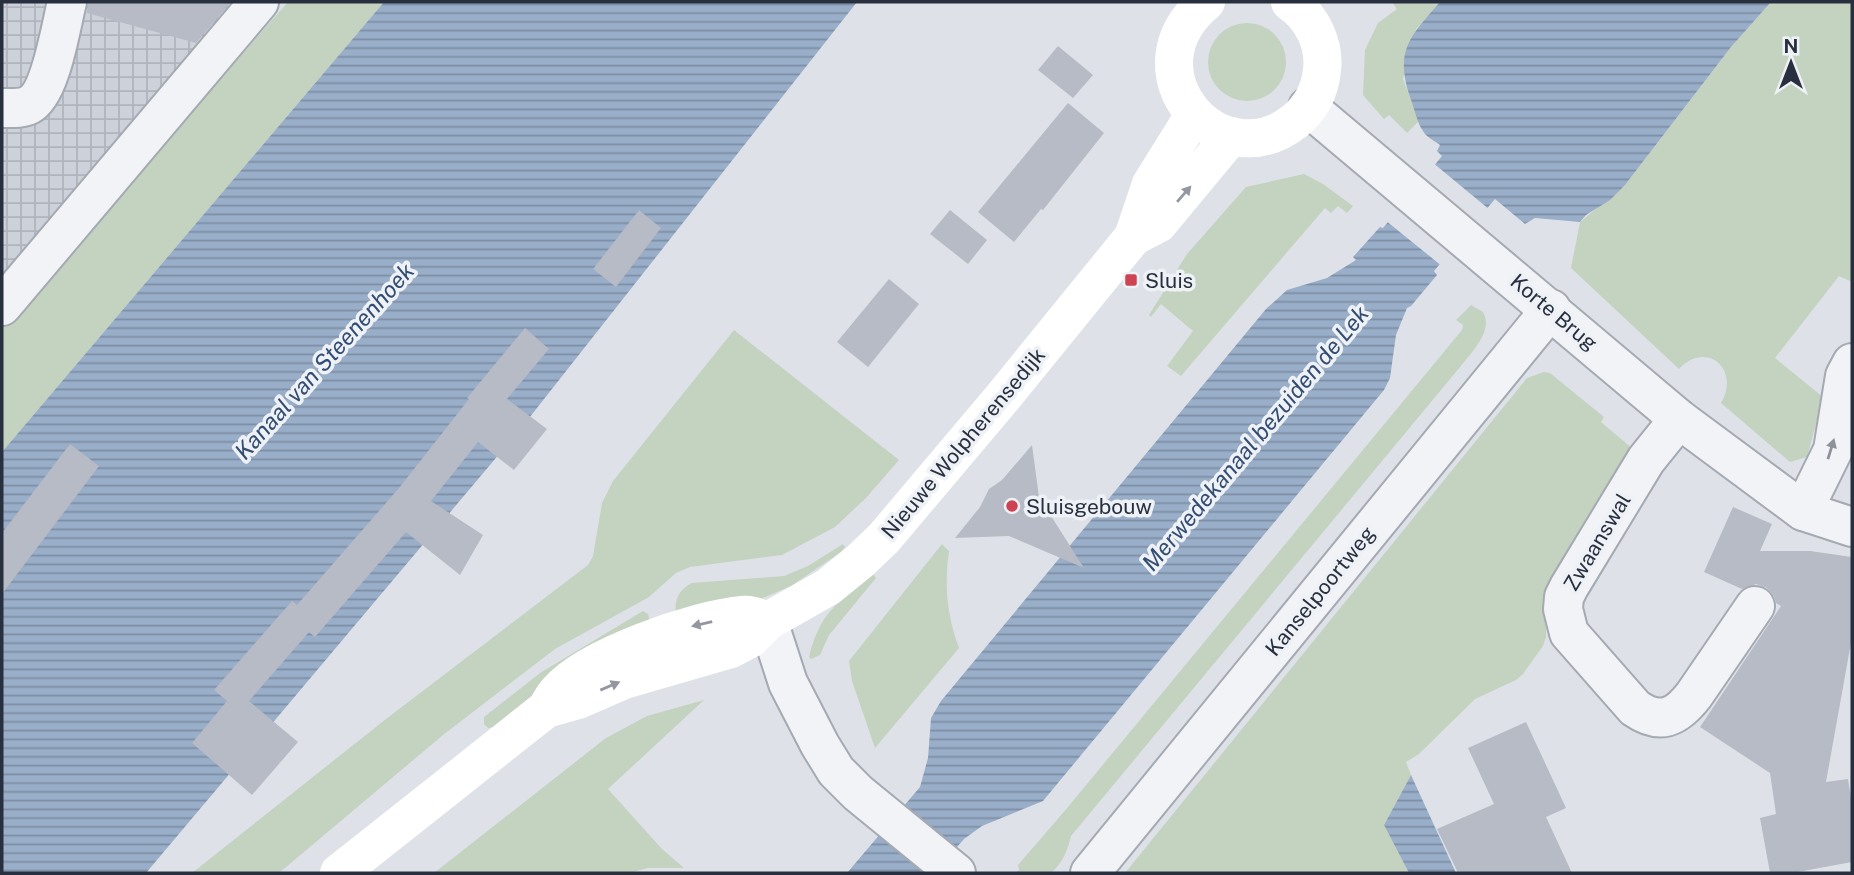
<svg xmlns="http://www.w3.org/2000/svg" width="1854" height="875" font-family="'Public Sans',sans-serif">
	<style>
		.industrial { fill: url(#industrial-grid) }
		.grass { fill: #c4d2c0 }
		.water { fill: url(#water-rules) }
		.pier { fill: #dee2e8 }
		.building { fill: #b6bbc5 }
		.lines { fill: none; stroke-linecap: round; stroke-linejoin: round }
		.street-casing { stroke: #a4a9b2; stroke-width: 42 }
		.street { stroke: #f1f3f6; stroke-width: 38 }
		.secondary { stroke: #fff; stroke-width: 38 }
		.oneway { fill: #94979f }
		.oneway2 { fill: #8c919a }
		.poi-dot { fill: #cd4353; stroke: #eef1f5; stroke-width: 2.5 }
		.labels { text-anchor: middle; dominant-baseline: central; stroke-width: 7; stroke-linejoin: round; paint-order: stroke }
		.poi-label { font-size: 21px; fill: #282f3f; stroke: #eef1f5; text-anchor: start }
		.street-label { font-size: 21px; fill: #282f3f; stroke: #eef1f5 }
		.water-label { font-size: 23px; font-style: italic; fill: #324c72; stroke: #eef1f5 }
	</style>
	<defs>
		<pattern id="industrial-grid" width="8" height="8" patternUnits="userSpaceOnUse" patternTransform="scale(1.75)"><rect width="8" height="8" fill="#cdd1da"/><path d="M0 4h8M4 0v8" fill="none" stroke="#b0b4bc"/></pattern>
		<pattern id="water-rules" width="6" height="5" patternUnits="userSpaceOnUse" patternTransform="scale(1.75)"><rect width="6" height="5" fill="#99aec8"/><path d="M0 2.5h6" fill="none" stroke="#7d8ea4"/></pattern>
	</defs>
	<rect width="100%" height="100%" fill="#dee2e8"/>
	<path class="industrial" d="M2,2H276L2,297Z"/>
	<g class="grass">
		<path d="M288,2H384L2,452V328Z"/>
		<path d="M1392,2H1440L1416,29L1403,79L1419,121L1407,133L1389,115L1384,119L1363,95L1365,50L1378,23L1397,9Z"/>
		<path d="M1771,2H1852V282L1839,276L1775,358L1823,397L1807,457L1790,462L1721,403C1741,369 1706,340 1679,369L1571,268L1580,222L1625,185L1731,47Z"/>
		<circle cx="1247" cy="62" r="39"/>
		<path d="M1304,174L1323,184L1353,206L1347,213L1338,206L1331,213L1325,208L1181,376L1167,366L1193,331L1161,304L1151,317L1149,315L1187,254L1246,187Z"/>
		<path d="M1471,305L1483,312C1493,329 1475,348 1465,361L1071,836C1067,852 1063,862 1051,873H1015L1019,870L1018,865L1068,807L1462,330L1463,325L1456,320Z"/>
		<path d="M734,330L899,460L866,498L835,527L782,555L690,567L676,573L649,597L555,649L443,735L279,873H192L386,719L588,565L593,556L602,503L613,481Z"/>
		<path d="M1544,372L1550,373L1604,417L1601,422L1640,455L1546,614V637L1543,646L1523,674L1516,680L1475,699L1419,754L1406,762L1411,775L1384,825L1409,873H1125L1527,378Z"/>
		<path d="M843,544L845,547L841,552L791,586L751,603L676,619C674,603 676,591 692,583L784,576L808,566Z"/>
		<path d="M942,544L949,551C944,585 947,616 959,648L875,748L852,681L849,661Z"/>
		<path d="M873,574L876,578L829,635L820,655L811,659L809,657C820,611 839,602 873,574Z"/>
		<path d="M643,611L648,614L651,627L495,727L488,728L484,724V717L540,673Z"/>
		<path d="M704,700L608,789L662,849L684,868H648L629,873H434L606,738L647,716Z"/>
	</g>
	<g class="water">
		<path d="M384,2H857L522,427L146,873H2V452Z"/>
		<path d="M1440,2H1771L1731,47L1625,185L1610,200L1586,215L1580,222L1535,218L1525,224L1495,199L1434,271L1437,275L1411,306L1407,308L1396,335L1390,378L1384,390L1043,801L982,826L964,839L934,873H847L920,787L928,758L931,718L941,701L1266,309L1287,290L1327,278L1356,260L1353,257L1380,227L1383,228L1442,156L1437,151L1440,145C1435,141 1426,137 1423,131C1417,123 1415,110 1411,100C1394,52 1409,37 1440,2Z"/>
		<path d="M1411,775L1456,873H1409L1384,825Z"/>
	</g>
	<path class="pier" d="M1432,162L1490,210L1443,267L1385,220Z"/>
	<g class="building">
		<path d="M88,2H231L196,43L87,13Z"/>
		<path d="M1058,46L1093,75L1073,98L1038,70Z"/>
		<path d="M1068,103L1104,133L1043,210L1041,209L1014,242L978,212Z"/>
		<path d="M639,210L661,228L616,287L593,269Z"/>
		<path d="M950,210L987,240L968,264L930,234Z"/>
		<path d="M889,279L919,304L868,367L837,342Z"/>
		<path d="M525,328L549,349L507,399L547,429L514,470L478,442L431,501L483,535L460,575L406,532L315,637L309,632L249,701L298,742L252,795L192,743L227,701L214,690L292,601L297,605L399,488L469,399L467,398Z"/>
		<path d="M70,444L99,466L2,594V533Z"/>
		<path d="M1032,445L1039,497L1084,568L1009,536L955,538L980,507L989,489L1002,480Z"/>
		<path d="M1733,507L1772,524L1760,551H1810L1852,557V637L1826,782L1848,779L1852,805V862L1792,873H1770L1760,818L1776,814L1770,773L1700,727L1781,606L1776,603L1774,596L1767,588L1756,584L1742,589L1704,572Z"/>
		<path d="M1526,722L1566,808L1546,817L1572,873H1458L1437,829L1494,804L1468,748Z"/>
	</g>
	<g class="lines">
		<g class="street-casing">
			<g id="street">
				<path d="M1308,107L1679,419L1803,511L1852,527"/>
				<path d="M2,108C11,108 21,109 29,105C51,94 61,25 67,2"/>
				<path d="M2,306L259,2"/>
				<path d="M1679,419L1646,460L1569,587L1564,597L1563,609L1569,633L1635,708C1661,726 1677,717 1694,695L1755,606"/>
				<path d="M1803,511L1833,450L1845,376L1852,363"/>
				<path d="M768,621L788,683L820,745L836,771L858,793L956,873"/>
				<path d="M1090,873L1551,309"/>
			</g>
		</g>
		<use href="#street" class="street"/>
		<g class="secondary">
			<path d="M1206,2C1123,71 1219,181 1295,121C1311,108 1320,90 1322,70C1325,44 1312,17 1290,2"/>
			<path d="M1133,237L1158,224L1231,136"/>
			<path d="M546,709L578,700L624,680L731,649L750,639L768,621L828,587L860,561L884,538L1003,397L1133,237L1151,184L1194,115"/>
			<path d="M339,873L546,709C550,703 553,696 558,691C588,656 696,619 742,615C752,614 759,618 768,621"/>
		</g>
	</g>
	<defs><path id="oneway-solid" d="M-6-.8H1V-3.2L6.5 0L1 3.2V.8H-6Z" transform="scale(1.75)"/></defs>
	<g class="oneway">
		<use href="#oneway-solid" transform="translate(1184 194) rotate(-49)"/>
		<use href="#oneway-solid" transform="translate(702 624) rotate(167)"/>
		<use href="#oneway-solid" transform="translate(610 686) rotate(-23)"/>
	</g>
	<use class="oneway2" href="#oneway-solid" transform="translate(1831 449) rotate(-73)"/>
	<g class="poi-dot">
		<rect x="1124" y="273" width="14" height="14" rx="3.5"/>
		<circle cx="1012" cy="506" r="7"/>
	</g>
	<g class="labels">
		<g class="poi-label">
			<text x="1145" y="280">Sluis</text>
			<text x="1026" y="506">Sluisgebouw</text>
		</g>
		<g class="street-label">
			<text transform="translate(1554 312) rotate(40)">Korte Brug</text>
			<text transform="translate(963 443) rotate(-50)">Nieuwe Wolpherensedijk</text>
			<text transform="translate(1597 542) rotate(-59)">Zwaanswal</text>
			<text transform="translate(1320 591) rotate(-51)">Kanselpoortweg</text>
		</g>
		<g class="water-label">
			<text transform="translate(324 361) rotate(-48)">Kanaal van Steenenhoek</text>
			<text transform="translate(1255 438) rotate(-50)">Merwedekanaal bezuiden de Lek</text>
		</g>
	</g>
	<rect width="1854" height="875" fill="none" stroke="#282f3f" stroke-width="7"/>
	<g transform="translate(1791 63)" stroke="#eef1f5" stroke-width="5" paint-order="stroke">
	<path d="M0-5L12 26L0 18L-12 26Z" fill="#282f3f"/>
	<text y="-10" font-size="19" font-weight="bold" text-anchor="middle" fill="#282f3f">N</text>
	</g>
</svg>
